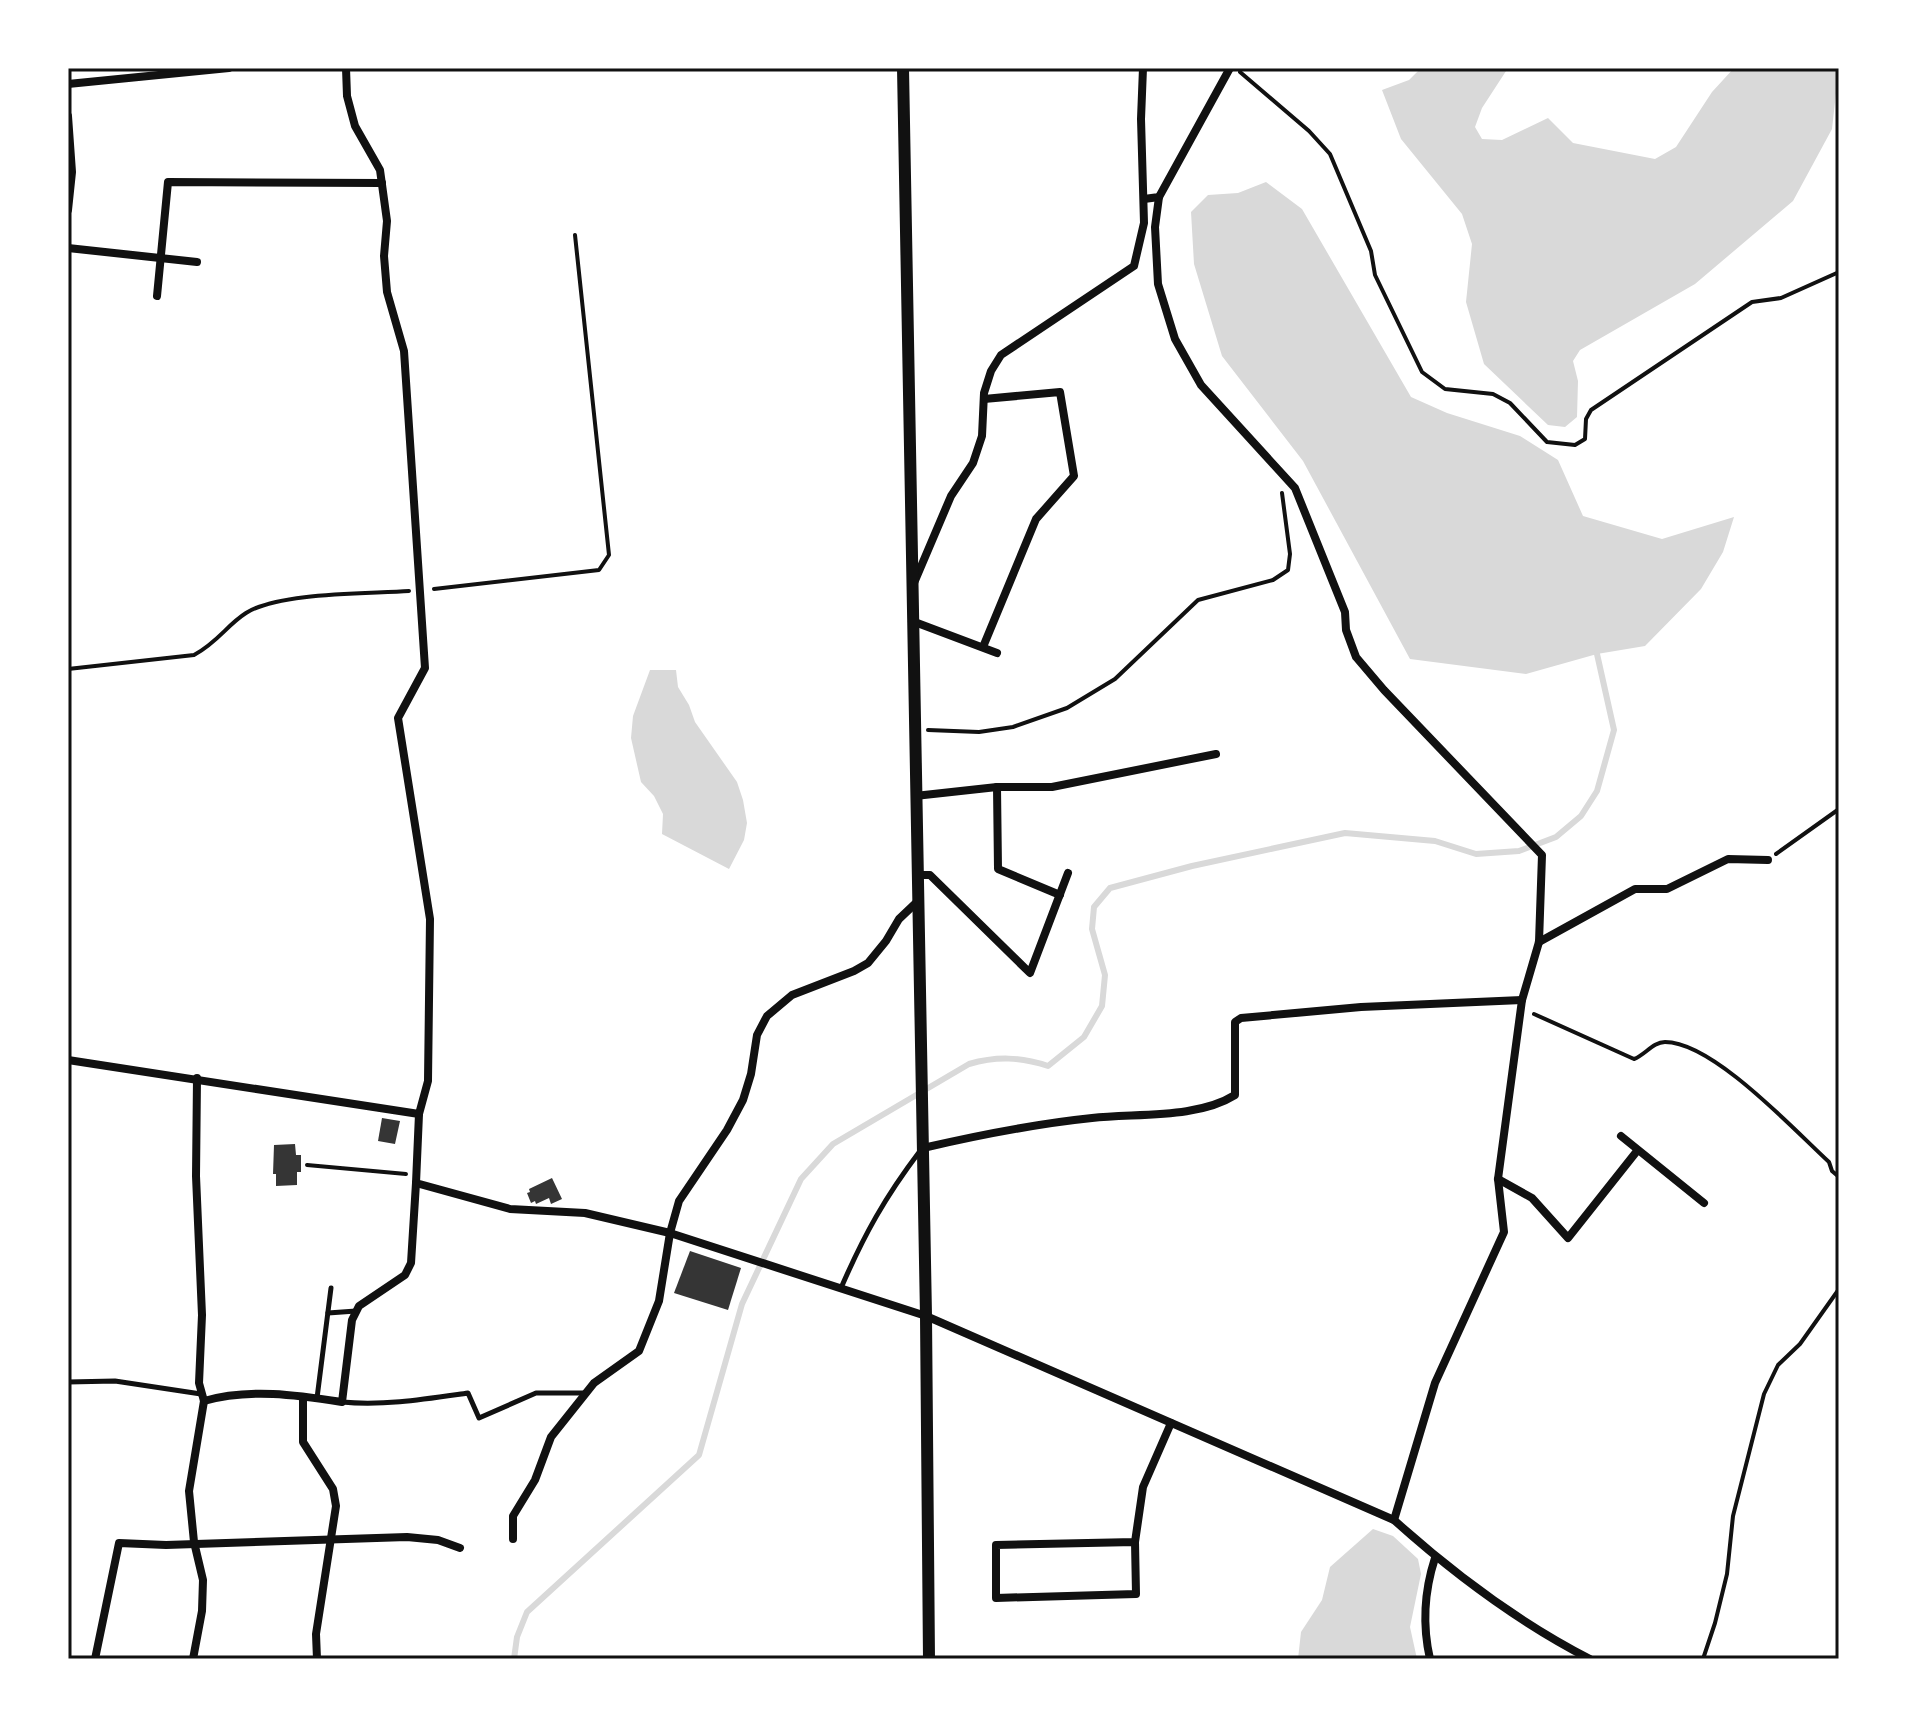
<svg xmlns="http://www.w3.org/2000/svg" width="1907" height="1727" font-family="'Fira Sans',sans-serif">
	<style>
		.water { fill: #d9d9d9 }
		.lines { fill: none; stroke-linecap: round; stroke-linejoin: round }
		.stream { stroke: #d9d9d9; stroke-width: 6 }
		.building { fill: #353535 }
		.path { stroke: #111; stroke-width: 4 }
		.service { stroke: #111; stroke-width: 5 }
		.minor { stroke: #111; stroke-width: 8 }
		.tertiary { stroke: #111; stroke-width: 12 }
		.neatline { fill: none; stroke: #111; stroke-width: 3 }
	</style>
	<rect width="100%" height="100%" fill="#fff"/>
	<g class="water">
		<path d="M1421,68H1508L1482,108L1475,127L1482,139L1502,140L1548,118L1573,143L1655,159L1676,147L1712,92L1734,68H1835L1838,75L1832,129L1793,201L1695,284L1580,350L1573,361L1578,381L1577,417L1565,427L1548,425L1484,364L1466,302L1472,244L1462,214L1401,139L1382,90L1409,80Z"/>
		<path d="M1266,182L1302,209L1411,397L1447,413L1520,436L1558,460L1583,516L1662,539L1734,517L1723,552L1701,589L1645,646L1597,654L1526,674L1410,659L1303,461L1222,356L1194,264L1191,212L1208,195L1238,193Z"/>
		<path d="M650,670H676L678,687L689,705L695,722L737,782L743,800L747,823L744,840L729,869L662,834L663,814L654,796L641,782L631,738L633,716Z"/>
		<path d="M1373,1529L1393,1536L1418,1559L1421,1574L1410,1627L1417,1659H1298L1301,1632L1322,1600L1330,1567Z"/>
	</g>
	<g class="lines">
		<path class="stream" d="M514,1659L517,1637L527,1612L699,1455L742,1304L801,1179L833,1144L969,1064C997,1056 1020,1057 1048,1066L1084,1037L1102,1006L1105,975L1092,929L1094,907L1110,888L1192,866L1345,833L1435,841L1476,854L1519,851L1556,837L1581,816L1597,791L1614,730L1597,654"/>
	</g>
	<g class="building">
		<path d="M382,1118L400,1121L395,1144L378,1141Z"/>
		<path d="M295,1144L296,1155H301V1172H297V1185L276,1186V1174H273L274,1145Z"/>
		<path d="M552,1178L562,1199L551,1204L549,1198L536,1204L535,1201L531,1203L527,1193L530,1192L529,1189Z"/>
		<path d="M690,1251L741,1268L728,1310L674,1293Z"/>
	</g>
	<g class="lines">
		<g class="path">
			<path d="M1240,72L1309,131L1330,154L1371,251L1375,275L1422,372L1445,389L1493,394L1510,403L1547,442L1575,445L1585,439L1586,419L1591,410L1752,302L1781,298L1839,272"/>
			<path d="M434,589L599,570L609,555L575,235"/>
			<path d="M68,669L194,655C218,642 227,625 246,613C279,592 367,594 409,591"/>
			<path d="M928,730L979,732L1013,727L1067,708L1115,679L1198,600L1273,580L1288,570L1290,554L1282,493"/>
			<path d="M1776,854L1839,809"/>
			<path d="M1534,1014L1634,1059C1645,1055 1653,1042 1665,1042C1713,1042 1794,1130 1829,1162L1832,1171L1839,1177"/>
			<path d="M307,1165L406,1174"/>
			<path d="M1703,1659L1715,1623L1727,1574L1733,1516L1764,1394L1778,1365L1800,1344L1839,1289"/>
		</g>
		<g class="service">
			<path d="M841,1288C864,1235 885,1197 920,1151"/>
			<path d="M328,1313L356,1311"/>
			<path d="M68,1382L115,1381L201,1394"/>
			<path d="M317,1398L331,1288"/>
			<path d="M342,1402C384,1406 426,1399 468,1393L479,1418L536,1393H585"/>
		</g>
		<g class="minor">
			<path d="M346,68L347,96L355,126L380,170L387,221L384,256L387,292L404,351L425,668L398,718L430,919L428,1081L419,1114"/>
			<path d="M68,84L229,68"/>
			<path d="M68,116L72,172L68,210"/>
			<path d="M1159,197L1155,227L1158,284L1175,339L1201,385L1295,488L1345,612L1346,630L1356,657L1384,690L1542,855L1539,942L1522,1000L1498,1179L1504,1232L1435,1383L1394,1520"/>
			<path d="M1144,199L1159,197L1230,68"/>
			<path d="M68,248L197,262"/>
			<path d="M157,296L168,182L382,183"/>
			<path d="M914,583L951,496L973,463L982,436L984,393L991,371L1001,355L1134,266L1144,223L1141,119L1143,68"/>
			<path d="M912,621L997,653"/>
			<path d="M983,647L1036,519L1074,476L1060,392L984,399"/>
			<path d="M997,787L998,869L1060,895"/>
			<path d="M915,796L997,787H1052L1216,754"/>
			<path d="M917,875H930L1030,973L1068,873"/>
			<path d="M1539,942L1635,889H1667L1728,859L1768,860"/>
			<path d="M68,1060L419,1114L416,1183L510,1209L585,1213L670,1233L926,1316L1394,1520C1454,1574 1518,1622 1590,1659"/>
			<path d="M1621,1136L1704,1203"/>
			<path d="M923,1148C979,1135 1034,1124 1092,1118C1136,1113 1197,1119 1235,1095V1022L1241,1018L1361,1007L1522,1000"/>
			<path d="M1498,1179L1532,1198L1568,1238L1637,1151"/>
			<path d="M303,1397V1442L333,1489L336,1506L316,1634L317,1659"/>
			<path d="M204,1401C249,1388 297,1395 342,1402L352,1320L359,1306L405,1275L411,1263L416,1183"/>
			<path d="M513,1539V1516L535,1480L551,1437L594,1383L639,1351L659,1301L670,1233L679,1201L727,1130L743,1100L751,1074L757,1035L767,1016L792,995L854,971L868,963L886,941L899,919L918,901"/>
			<path d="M1135,1542L996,1545V1598L1136,1594L1135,1542L1143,1487L1171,1423"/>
			<path d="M95,1659L119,1543L166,1545L407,1537L438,1540L460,1548"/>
			<path d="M193,1659L202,1611L203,1580L194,1542L189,1491L204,1401L199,1383L202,1315L196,1176L197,1078"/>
			<path d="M1430,1659C1422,1624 1424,1592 1435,1558"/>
		</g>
		<path class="tertiary" d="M903,68L926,1316L929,1659"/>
	</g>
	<rect width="1907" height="1727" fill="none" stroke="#ffffff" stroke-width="140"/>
	<rect x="70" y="70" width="1767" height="1587" class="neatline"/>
</svg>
